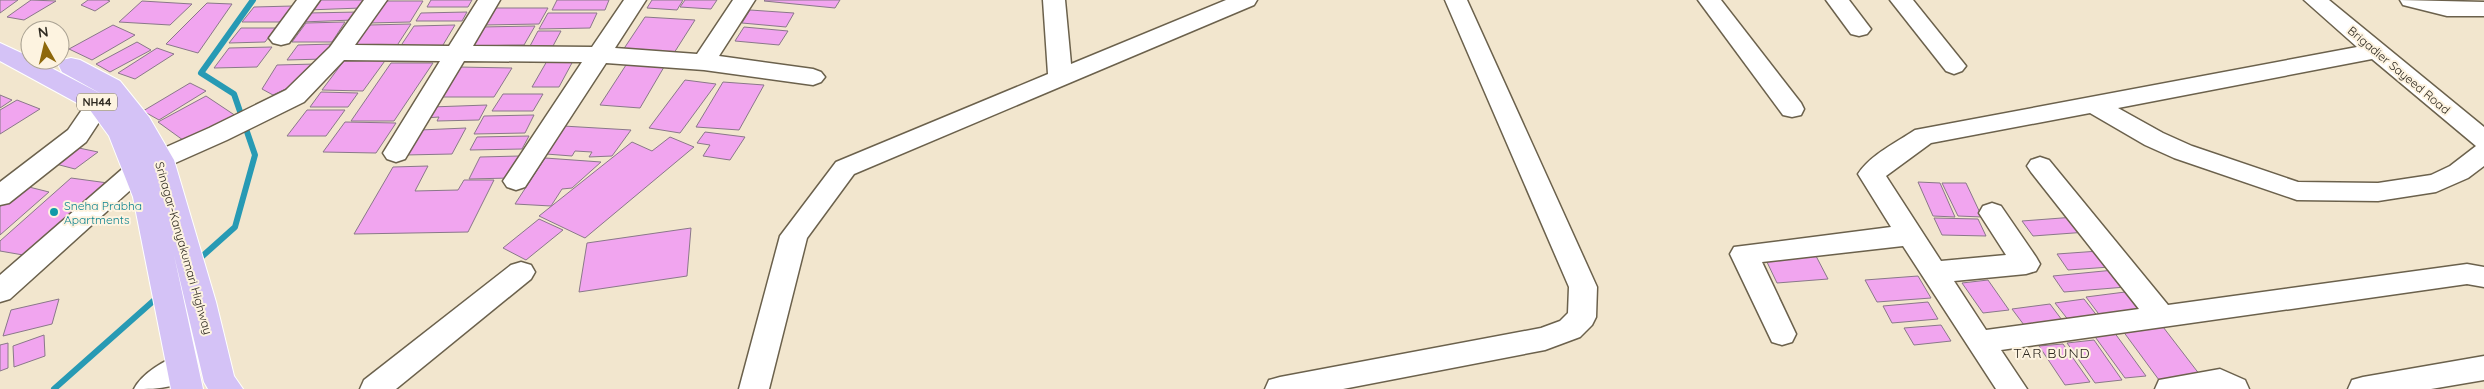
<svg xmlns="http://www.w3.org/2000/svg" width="2484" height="389" font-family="Quicksand,sans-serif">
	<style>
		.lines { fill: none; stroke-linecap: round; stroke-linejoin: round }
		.stream { stroke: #279ab4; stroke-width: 6 }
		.building { fill: #f1a5ef; stroke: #8a7889 }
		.minor-casing { stroke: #6b614c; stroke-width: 3 }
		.highway-casing { stroke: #fff; stroke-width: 2 }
		.minor { fill: #fff; fill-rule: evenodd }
		.highway { fill: #d4c2f6; fill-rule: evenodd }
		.culture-dot { fill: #0f9aa8; stroke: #fdf3e0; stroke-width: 2 }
		.labels { text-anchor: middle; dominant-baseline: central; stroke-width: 4; stroke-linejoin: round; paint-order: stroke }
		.shield { fill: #fdf3e0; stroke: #6c665a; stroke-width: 1 }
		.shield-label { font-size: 11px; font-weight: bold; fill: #2e2920 }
		.street-label { font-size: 12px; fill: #2e2920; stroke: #fdf3e0 }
		.culture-label { font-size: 12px; fill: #0d838f; stroke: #fdf3e0; text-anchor: start }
		.neighbourhood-label { font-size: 14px; letter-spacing: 1px; fill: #2e2920; stroke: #fdf3e0 }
	</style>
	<rect width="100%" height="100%" fill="#f2e6ce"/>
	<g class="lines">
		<g class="stream">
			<path d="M197,261L235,227L255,155L234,94L201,73L253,0"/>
			<path d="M54,389L160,295"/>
		</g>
	</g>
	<g class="building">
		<path d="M0,0H18L0,13Z"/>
		<path d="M31,0L56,1L24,20L7,17Z"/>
		<path d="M88,0H107L110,1L95,11L81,5Z"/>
		<path d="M314,0H367L361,8L307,10Z"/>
		<path d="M431,0H472L468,7H427Z"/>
		<path d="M557,0H609L605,10H552Z"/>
		<path d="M652,0H683L677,10L647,8Z"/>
		<path d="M685,0H717L711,9L680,7Z"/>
		<path d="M840,0L835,8L764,1L765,0Z"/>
		<path d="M142,1L192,4L170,25L119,22Z"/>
		<path d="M384,1H423L410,22L369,23Z"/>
		<path d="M207,3L232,4L198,53L166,44Z"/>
		<path d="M293,6L282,22H242L254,7Z"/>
		<path d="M494,8H548L539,24L484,25Z"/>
		<path d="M750,10L794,13L786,27L742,23Z"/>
		<path d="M359,12L353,20L302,22L308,13Z"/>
		<path d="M467,12L462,21H416L421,13Z"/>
		<path d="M548,13H597L590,28L539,29Z"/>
		<path d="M645,17L695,20L674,53L623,50Z"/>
		<path d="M345,22L332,42H292L306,23Z"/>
		<path d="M411,24L396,47L354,48L369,25Z"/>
		<path d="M113,25L135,35L92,60L69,49Z"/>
		<path d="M455,25L440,50H398L414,26Z"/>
		<path d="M535,26L524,45L470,46L481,27Z"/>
		<path d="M744,27L788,31L779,45L735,41Z"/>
		<path d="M241,28H276L265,42L229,43Z"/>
		<path d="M538,31H561L553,46H530Z"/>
		<path d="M137,42L151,50L110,72L96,64Z"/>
		<path d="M334,44L324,59L287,60L298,45Z"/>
		<path d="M272,47L257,67L214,68L229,48Z"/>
		<path d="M157,48L174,54L135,79L118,73Z"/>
		<path d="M346,58H387L363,91L322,90Z"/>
		<path d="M547,61H573L559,87H532Z"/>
		<path d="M391,63H433L394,121H351Z"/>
		<path d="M316,64L302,81L273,95L262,89L277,65Z"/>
		<path d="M626,65L664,67L640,108L600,105Z"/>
		<path d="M458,67L512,68L494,97H439Z"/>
		<path d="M685,80L716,84L680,133L649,128Z"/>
		<path d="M723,82L764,85L739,130L696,127Z"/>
		<path d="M190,83L206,91L159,120L143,111Z"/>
		<path d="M321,92L358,93L348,107H310Z"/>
		<path d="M503,94H543L533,111H492Z"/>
		<path d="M0,95L12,100L0,108Z"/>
		<path d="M206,96L236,116L187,143L158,122Z"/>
		<path d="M17,100L40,109L0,134V110Z"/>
		<path d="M487,105L479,120L437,121L439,117L425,118L431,107Z"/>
		<path d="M307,110H345L326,136H287Z"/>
		<path d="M534,115L525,133L474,134L484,116Z"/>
		<path d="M345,122L396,123L376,153L323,152Z"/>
		<path d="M563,126L631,130L612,156L589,157L592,152L575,151L572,156L546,154Z"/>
		<path d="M466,128L452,154L405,155L420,130Z"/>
		<path d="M705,132L745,137L730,160L703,156L710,145L697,143Z"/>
		<path d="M529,136L522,149L470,150L477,137Z"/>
		<path d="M670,137L694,147L585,238L539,216L632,142L652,151Z"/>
		<path d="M74,147L98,152L75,169L52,163Z"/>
		<path d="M520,156L510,178L469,179L480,157Z"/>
		<path d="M545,158L601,162L572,188L562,189L551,206L515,204Z"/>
		<path d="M428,166L415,191L458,190L464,180H494L468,232L354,234L393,167Z"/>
		<path d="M71,178L108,183L29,256L0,251V241Z"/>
		<path d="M1918,182L1940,183L1955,217L1933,216Z"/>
		<path d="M1942,183H1966L1982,217L1958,216Z"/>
		<path d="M25,186L49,192L0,235V206Z"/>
		<path d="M2075,217L2087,232L2033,236L2022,221Z"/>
		<path d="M1934,218L1978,219L1986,236L1942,235Z"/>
		<path d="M539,219L563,230L526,260L503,248Z"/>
		<path d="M691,228L687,276L579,292L587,243Z"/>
		<path d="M2099,251L2110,267L2068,270L2057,254Z"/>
		<path d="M1816,256L1828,279L1777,283L1766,260Z"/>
		<path d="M2114,270L2126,287L2064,292L2053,276Z"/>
		<path d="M1918,276L1931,298L1877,302L1865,280Z"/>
		<path d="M1988,280L2009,310L1983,313L1962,283Z"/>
		<path d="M2133,291L2152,314L2104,321L2086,297Z"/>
		<path d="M59,299L52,324L3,336L11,310Z"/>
		<path d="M2084,299L2102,322L2073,326L2055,303Z"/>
		<path d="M1928,302L1938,319L1892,323L1883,306Z"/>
		<path d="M2050,304L2068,328L2030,333L2012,309Z"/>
		<path d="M2160,323L2200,375L2159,380L2120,327Z"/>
		<path d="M1941,325L1951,341L1914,345L1904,328Z"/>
		<path d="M2114,332L2146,376L2125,378L2093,334Z"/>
		<path d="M44,335L45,356L14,367L13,346Z"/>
		<path d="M2094,340L2122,380L2095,383L2067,343Z"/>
		<path d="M8,343V368L0,371V345Z"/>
		<path d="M2063,344L2090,382L2065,385L2039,346Z"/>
	</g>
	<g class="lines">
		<g class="minor-casing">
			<g id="minor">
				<path d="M297,0H320L289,43L281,45L273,43L269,38Z"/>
				<path d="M364,0H387L355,45L449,46L478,0H500L473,46L592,47L624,0H646L615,48L697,54L733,0H755L719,56L813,69L821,72L825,77L821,82L813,85L704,70L606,63L525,187L516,190L507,187L503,181L582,62L464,61L405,159L396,162L387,159L383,153L440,61L344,60L304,102L227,140L146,176L10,299L0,302V275L128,164L209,128L286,90L330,47Z"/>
				<path d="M1043,0H1065L1071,64L1226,0H1257L1254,5L854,174L807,238L769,389H739L780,236L836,162L1048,74Z"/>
				<path d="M1445,0H1467L1597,287L1596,317L1592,325L1580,337L1545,350L1343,389H1265L1269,380L1280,377L1541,328L1560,321L1568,313L1569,287Z"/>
				<path d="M1698,0H1721L1801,103L1804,109L1801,115L1792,117L1783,115Z"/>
				<path d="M1826,0H1849L1871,29L1867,34L1859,36L1851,34Z"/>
				<path d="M1890,0H1913L1962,61L1966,66L1962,71L1954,74L1946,71Z"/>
				<path d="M2304,0H2329L2484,127V166L2468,178L2436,192L2378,201L2297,200L2174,158L2145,145L2090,113L1931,143L1886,176L1941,261L2006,255L1979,213L1983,206L1992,203L2001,206L2036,257L2040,264L2036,271L2026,274L1954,281L1986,330L2139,309L2031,172L2027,166L2031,160L2040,157L2049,160L2168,305L2467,264L2484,267V287L2467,284L2001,350L2027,389H1996L1903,246L1762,262L1796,334L1792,342L1782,345L1772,342L1730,254L1734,247L1891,227L1858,174C1870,155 1897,142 1915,130L2357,47ZM2372,59L2476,146L2450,166L2431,175L2378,183L2298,182L2192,146L2163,133L2118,108Z"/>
				<path d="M2400,0L2484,2V16H2447L2403,5Z"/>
				<path d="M99,96L108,98L111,104L86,142L9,203L0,205V182L68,130L90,98Z"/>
				<path d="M521,262L531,265L535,272L531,279L396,389H360L364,380L511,265Z"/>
				<path d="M182,354L192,358L197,366C183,389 160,389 134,389C142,373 165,360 182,354Z"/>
				<path d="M2484,356V380L2431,389H2348L2352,380L2363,377Z"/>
				<path d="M2220,369L2245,380L2249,389H2155L2159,380Z"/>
			</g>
		</g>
		<g class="highway-casing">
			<path id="highway" d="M0,43L30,57V60H36L105,96L62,72L59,66L62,60L71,58L80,60L120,81L149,117L174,160L216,302L234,376L243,389H208L204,382L174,255L203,389H171L133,197L109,136L90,110L0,61Z"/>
		</g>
		<use href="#minor" class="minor"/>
		<use href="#highway" class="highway"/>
	</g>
	<circle class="culture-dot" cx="54" cy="212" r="5"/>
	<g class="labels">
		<rect class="shield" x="77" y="93.5" width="40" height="17" rx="4"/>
		<g class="shield-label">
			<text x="97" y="102">NH44</text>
		</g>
		<g class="street-label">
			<text transform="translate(2399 70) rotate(40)">Brigadier Sayeed Road</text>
			<text transform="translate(184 248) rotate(74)">Srinagar-Kanyakumari Highway</text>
		</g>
		<g class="culture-label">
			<text x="64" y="205">Sneha Prabha<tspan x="64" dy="14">Apartments</tspan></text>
		</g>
		<g class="neighbourhood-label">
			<text x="2052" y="353">TAR BUND</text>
		</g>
	</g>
	<g transform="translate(45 45) rotate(352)"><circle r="24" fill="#fdf3e0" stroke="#aaa293"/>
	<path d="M0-4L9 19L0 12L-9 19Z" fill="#8e680c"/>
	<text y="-8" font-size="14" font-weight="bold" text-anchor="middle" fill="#2e2920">N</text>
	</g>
</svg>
